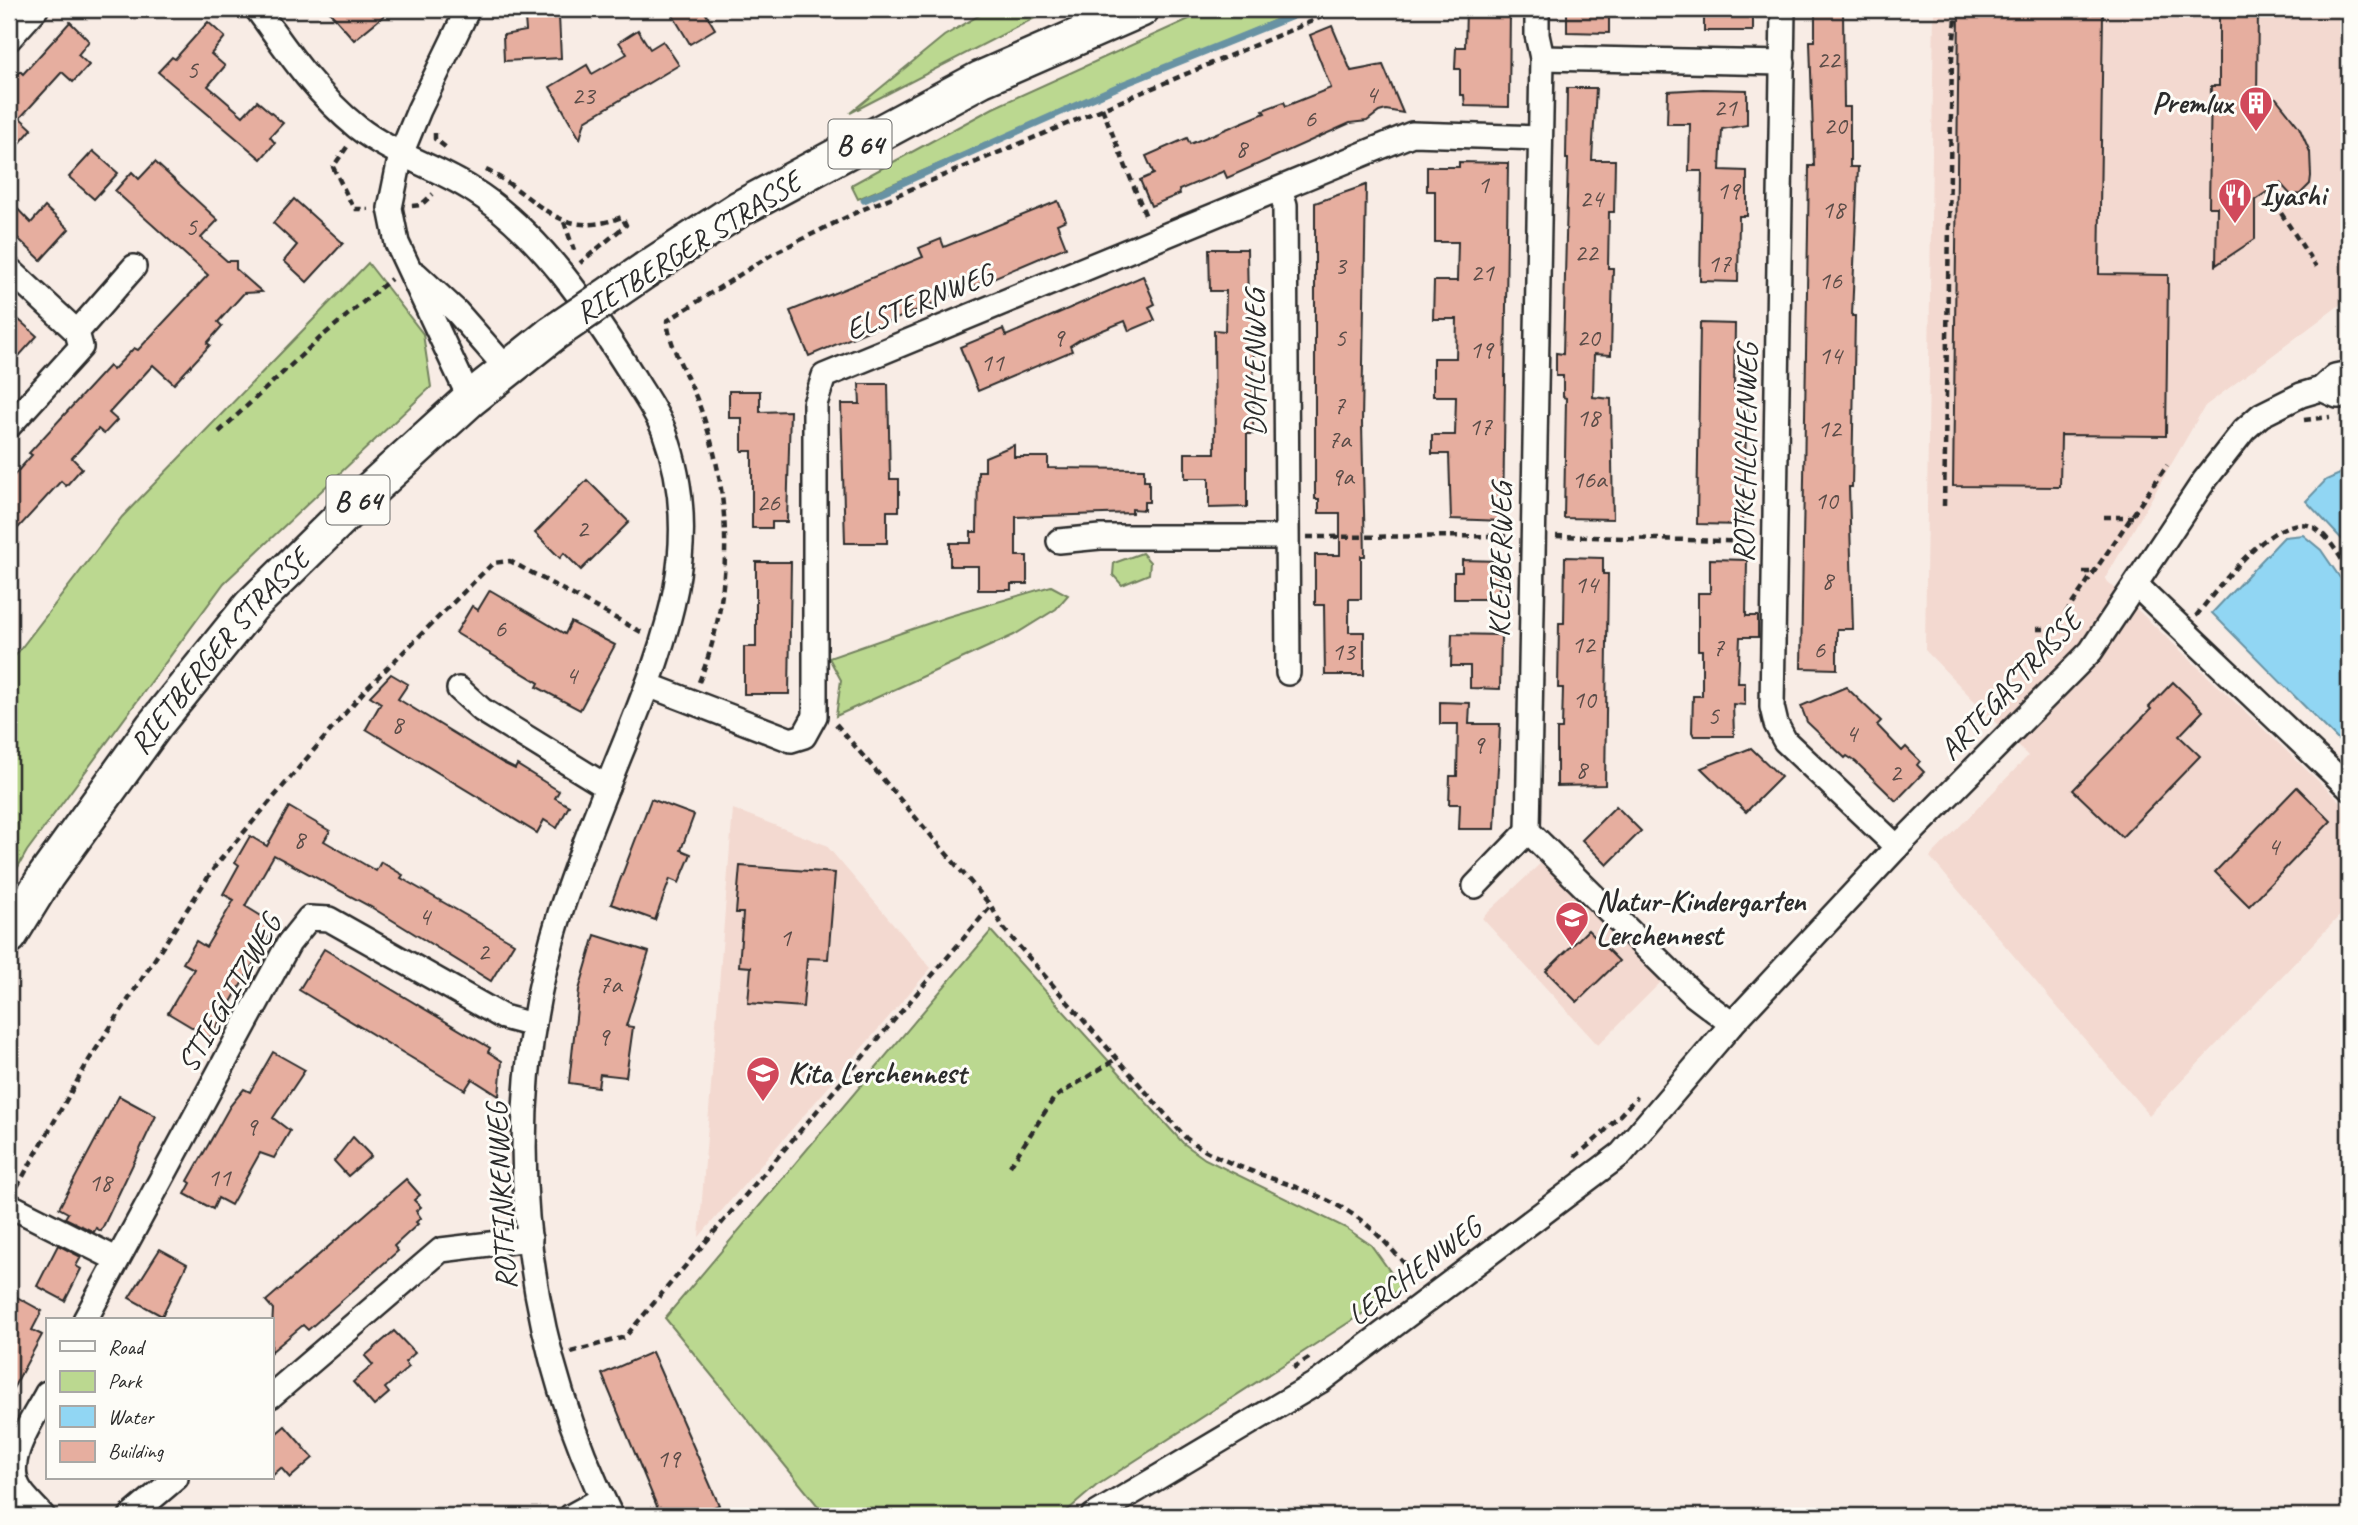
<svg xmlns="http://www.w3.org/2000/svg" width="2358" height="1525" font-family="Caveat,sans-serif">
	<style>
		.built { fill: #f3d9d0 }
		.green { fill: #bbd890; stroke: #73825e; stroke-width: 2 }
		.water { fill: #91d6f3; stroke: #6892a3; stroke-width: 2 }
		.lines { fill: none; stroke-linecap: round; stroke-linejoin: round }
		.stream { stroke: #6892a3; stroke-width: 7 }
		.building { fill: #e6ae9f; stroke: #2b2b2b; stroke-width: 2 }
		.minor-casing { stroke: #2b2b2b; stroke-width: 28 }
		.primary-casing { stroke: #2b2b2b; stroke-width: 40 }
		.path { stroke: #2b2b2b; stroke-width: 4.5; stroke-dasharray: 7 5; stroke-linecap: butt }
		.minor { stroke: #fdfcf7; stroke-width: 23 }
		.primary { stroke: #fdfcf7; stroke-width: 35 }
		.primary-bridge-casing { stroke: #2b2b2b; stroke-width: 40; stroke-linecap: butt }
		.primary-bridge { stroke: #fdfcf7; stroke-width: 35 }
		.labels { text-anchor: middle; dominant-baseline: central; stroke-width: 6; stroke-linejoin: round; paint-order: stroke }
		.number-label { font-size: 26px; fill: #5a4c48 }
		.shield { fill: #fdfcf7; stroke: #6a6a68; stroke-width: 2 }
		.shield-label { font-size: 28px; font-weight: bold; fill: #2b2b2b }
		.poi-label { font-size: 30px; font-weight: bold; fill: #2b2b2b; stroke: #fdfcf7; text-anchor: start }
		.street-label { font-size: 30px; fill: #2b2b2b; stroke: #fdfcf7 }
	</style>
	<rect width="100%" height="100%" fill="#f8ece5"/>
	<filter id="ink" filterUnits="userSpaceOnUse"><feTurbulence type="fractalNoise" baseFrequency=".0143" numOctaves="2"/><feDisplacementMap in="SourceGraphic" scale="14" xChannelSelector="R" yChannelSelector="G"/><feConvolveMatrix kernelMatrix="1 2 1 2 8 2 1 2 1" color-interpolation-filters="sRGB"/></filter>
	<g filter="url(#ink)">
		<g class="built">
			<path d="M1934,9H2349V298L2205,406L2105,579L2349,810V906L2149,1115L1930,857L2028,756L1925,650Z"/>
			<path d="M733,809L826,845L931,968L699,1237Z"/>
			<path d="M1543,861L1665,978L1598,1045L1482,918Z"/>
		</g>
		<g class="green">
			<path d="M990,9H1052L850,113L944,36Z"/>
			<path d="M1211,9H1301L858,199L851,185L993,108Z"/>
			<path d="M368,263L423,334L431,387L224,583L27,851L9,883V664L122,517Z"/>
			<path d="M1142,553L1150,562L1149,574L1122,585L1113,575L1114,563Z"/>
			<path d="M1051,586L1068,595L1056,609L1014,635L836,716L841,680L829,658L947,617Z"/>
			<path d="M991,931L1183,1143L1205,1159L1346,1228L1371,1245L1402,1288L1096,1486L1061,1516H826L665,1318Z"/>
		</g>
		<g class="water">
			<path d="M2342,473H2349V547L2306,501L2326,480Z"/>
			<path d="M2303,535L2321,550L2349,591V751L2212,613L2284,537Z"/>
		</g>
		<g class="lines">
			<path class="stream" d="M864,200L1124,84L1310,9"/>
		</g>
		<g class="building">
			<path d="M327,9H392L354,40Z"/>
			<path d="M669,9H703L715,29L690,44Z"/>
			<path d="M1466,9H1510L1509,107L1465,106L1464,95H1460V69H1455L1456,47H1465Z"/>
			<path d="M1567,9H1609V33L1567,32Z"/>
			<rect x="1704" y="9" width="49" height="22"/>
			<path d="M1815,9H1843L1844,107H1850V167H1858L1852,316H1855L1852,487H1849L1853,629H1837V669L1801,668L1809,166H1814L1810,41H1815Z"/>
			<path d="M2219,9H2258L2257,97L2276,98L2299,127L2310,152L2311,176L2310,184L2300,194L2291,195L2280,183L2255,200V239L2216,265L2217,207H2209L2211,86H2219Z"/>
			<path d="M1959,12L2103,14L2099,274L2168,275L2166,436L2061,435L2060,487L1953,486Z"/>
			<path d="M559,16L561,58L504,61L503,35L526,31L525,18Z"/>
			<path d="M70,22L89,41L78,55L89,65L73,82L62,72L20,118L32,129L19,144L9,134V84L20,71L23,74Z"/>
			<path d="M208,22L225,37L211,54L225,66L208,86L243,116L257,101L283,123L270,137L275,143L261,159L158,72L172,57L175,59Z"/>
			<path d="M1332,26L1351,71L1383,65L1403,113L1386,110L1379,112L1367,121L1350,123L1227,178L1224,171L1179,190L1180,194L1151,206L1140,180L1154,174L1146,156L1187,138L1190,144L1265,113L1263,110L1284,102L1286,106L1331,88L1310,35Z"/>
			<path d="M638,30L650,49L663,41L679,65L585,121L580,139L550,87L587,65L592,74L627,54L619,42Z"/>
			<path d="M1567,88H1596L1592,160H1615L1614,212H1609L1608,268H1613L1611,355L1594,354L1593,397L1611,399L1613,519L1564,518L1566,398L1563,397V376H1556V353L1563,354L1568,159H1566Z"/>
			<path d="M1703,89L1747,90V125L1722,129L1720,170L1747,171V216H1739L1738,282L1700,281L1702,171H1689L1690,124H1667L1668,91Z"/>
			<path d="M93,151L118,173L94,199L69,177Z"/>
			<path d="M155,162L218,220L201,238L227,261H236V269L262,292L244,293L218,322L222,326L207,343L210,345L174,384L153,365L109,413L117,420L104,434L98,429L72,458L82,468L66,486L61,481L9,538V481L32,455L29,453L109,366L113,370L134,348L138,350L208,275L115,191L132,172L139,179Z"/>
			<path d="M1459,162L1508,163L1503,521L1451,519L1449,454H1432V435H1455L1456,396H1433V358H1456L1457,319H1433L1434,281H1457L1458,242H1435V191H1427V167H1459Z"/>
			<path d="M1366,185L1362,423L1365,556H1361V599H1349V632H1364V675H1325L1324,605H1315V555H1340V513H1319V499H1315V203Z"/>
			<path d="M294,199L343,243L307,282L284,261L297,245L273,223Z"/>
			<path d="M9,200L31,223L45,207L69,229L41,260L9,230Z"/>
			<path d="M1058,201L1066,220L1057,224L1066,247L809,356L790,311L923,257L919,248L941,239L944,247Z"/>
			<path d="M1209,249H1247L1248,307H1254V331L1253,434H1247V507L1209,508V478H1185V453H1215L1214,330L1225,331L1226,291H1210Z"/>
			<path d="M1143,276L1155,304L1149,307L1155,320L1129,331L1125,321L1081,339L1070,346L1072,351L978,391L960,347L1003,329L1006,336Z"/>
			<path d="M9,311L37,336L9,367Z"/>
			<path d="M1700,323L1735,324L1734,392H1748L1742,525L1697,524Z"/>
			<path d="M859,384H888L890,479H899V511H887V543H845L841,404H860Z"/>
			<path d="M729,391H760V412L790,411L787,522H772V528H752V451H742V418H729Z"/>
			<path d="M1014,445V457H1048V468L1144,469V481H1149V502H1144V510L1132,509V513L1016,517V556H1027V584H1011V590H978V566H950V543H971V532H977L978,471H985V457Z"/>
			<path d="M587,480L629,522L581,570L564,553L560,558L535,533Z"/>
			<path d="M1565,557L1603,558V574H1608L1605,785L1557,786V729H1562L1563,688H1558L1559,623H1564Z"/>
			<path d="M1710,559L1747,560L1746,616H1758V637H1740L1738,683H1745V705L1733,704L1734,736H1694L1692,732L1693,696H1702V650H1698V593H1710Z"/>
			<path d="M1462,560L1499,561V599H1454V572H1462Z"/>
			<path d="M756,562H791L789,694H744V647H756Z"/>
			<path d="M490,590L565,634L571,622L615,645L580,710L537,687L539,683L456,633L472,606L478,610Z"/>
			<path d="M1452,634L1501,635L1500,689L1470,688V666H1451Z"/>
			<path d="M391,674L408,684L398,699L503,763L515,769L517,765L559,791L555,798L569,806L557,828L544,820L537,833L366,729L381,703L370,696Z"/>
			<path d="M2173,682L2203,711L2179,736L2200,756L2122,837L2073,790L2151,709L2149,707Z"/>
			<path d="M1846,687L1881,721L1877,725L1902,751L1906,747L1920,761L1917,765L1924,772L1896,801L1856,762L1847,756L1845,758L1807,722L1801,706Z"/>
			<path d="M1440,702L1470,703L1469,724H1500L1495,829H1459L1460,804H1449L1450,776H1457L1458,724H1440Z"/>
			<path d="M1751,748L1781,777L1746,812L1701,768Z"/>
			<path d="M2297,787L2331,821L2249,906L2215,872Z"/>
			<path d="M651,799L694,815L681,850L691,854L679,883L670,879L655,920L611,904Z"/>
			<path d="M1616,806L1641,831L1607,865L1582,840Z"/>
			<path d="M289,807L330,831L324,841L376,871L381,862L403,875L401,878L514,943L491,981L371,907L274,855L245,906L276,925L210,1038L168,1013L194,969L183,963L196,941L206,947L234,900L223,894L239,865L235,862L250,836L267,846Z"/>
			<path d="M740,866L835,873L828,959L807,958L803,1007L748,1003L751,967L739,966L743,913H736Z"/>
			<path d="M1588,930L1619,961L1577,1002L1546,971Z"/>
			<path d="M595,935L649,952L626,1026L633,1027L626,1077L600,1074L598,1087L569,1083L579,990Z"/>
			<path d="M324,949L490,1048L488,1052L502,1061L499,1096L472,1079L465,1090L299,990Z"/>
			<path d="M273,1052L305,1070L273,1118L290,1131L274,1158L260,1153L231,1205L218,1198L213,1209L185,1194L191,1183L188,1181L230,1106L244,1089L250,1092Z"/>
			<path d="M119,1096L156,1116L101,1231L96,1228L94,1232L65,1218L68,1213L59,1208Z"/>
			<path d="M353,1137L371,1156L348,1176L334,1161Z"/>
			<path d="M406,1179L420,1195L414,1200L421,1207L416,1211L421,1218L416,1222L418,1224L394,1246L398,1251L308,1330L303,1325L271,1352L273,1309L266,1301Z"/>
			<path d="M58,1245L81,1257L76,1266L81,1269L65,1301L37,1286Z"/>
			<path d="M160,1249L187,1264L162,1316L129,1298Z"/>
			<path d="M15,1296L42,1311L32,1330L42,1335L9,1396V1307Z"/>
			<path d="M394,1331L415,1353L405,1362L409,1367L385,1388L389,1393L374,1406L353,1382L373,1365L365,1356Z"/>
			<path d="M652,1352L719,1505L692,1516H661L602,1374Z"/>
			<path d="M285,1426L313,1458L290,1478L281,1468L271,1477V1438Z"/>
		</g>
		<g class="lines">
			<g class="minor-casing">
				<g id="minor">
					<path d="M257,9C287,51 316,94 357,127C391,154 435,166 471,189C539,231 592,311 634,378C644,395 657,412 664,431C705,542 667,637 626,740C603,796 580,853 561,910C497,1110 518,1329 611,1516"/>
					<path d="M468,9L419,110L401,154L390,208L397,243L470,399"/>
					<path d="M1537,9V35L1542,58L1528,831L1694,995L1732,1024"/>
					<path d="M1783,9L1772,707L1776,724L1785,741L1897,847"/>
					<path d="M9,39L36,9"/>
					<path d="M1542,58L1783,63"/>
					<path d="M1280,189L1285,205L1288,673"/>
					<path d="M9,269L77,332"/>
					<path d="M416,274L457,312L508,370"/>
					<path d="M2321,389L2337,396H2349"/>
					<path d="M9,426L81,347L77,332L134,267"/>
					<path d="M1059,541L1100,537H1286"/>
					<path d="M2137,586L2349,788"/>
					<path d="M648,685L791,740L804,736L815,716V404L824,376L1412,134L1540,138"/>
					<path d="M459,689L482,710L607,787"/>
					<path d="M1475,886L1528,831"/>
					<path d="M9,1205L116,1259"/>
					<path d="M85,1320L289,943L309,918L329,919L503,1017L533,1025"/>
					<path d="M271,1396L441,1250L530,1239"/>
					<path d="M43,1516C36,1507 23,1497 18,1486C4,1458 34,1418 47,1393"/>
					<path d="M131,1516L176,1478"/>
					<path d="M571,1516L602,1499"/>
					<path d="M1093,1516L1320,1381L1621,1154L1732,1024L1897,847L2091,651L2204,481L2244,430L2261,415L2301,395L2321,389L2335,376L2349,373"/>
				</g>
			</g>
			<g class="primary-casing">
				<g id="primary">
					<path d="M647,269L739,209L981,79L1141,9"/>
					<path id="s1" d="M9,936L46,876L154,726L251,606L356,503L470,399L552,334"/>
				</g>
			</g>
			<g class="path">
				<path d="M1102,108L1147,219"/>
				<path d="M435,133V139L448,149"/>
				<path d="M347,147L333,167L354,209H368"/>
				<path d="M486,170C539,196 556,242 622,217L626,225L580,263"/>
				<path d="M2268,193L2316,267"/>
				<path d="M412,206L421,205L433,194"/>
				<path d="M564,222L574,250"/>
				<path d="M2304,420L2330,417"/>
				<path d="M219,432L320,338L391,279"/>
				<path d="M1944,506L1952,58L1957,9"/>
				<path d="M2104,517H2133"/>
				<path d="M1556,536L1754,542"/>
				<path d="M1307,537L1512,536"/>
				<path d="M2083,572H2095"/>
				<path d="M2196,616C2218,589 2281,499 2319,531C2331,540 2340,558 2349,570"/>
				<path d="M2037,629H2055L2167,465"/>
				<path d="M699,682C734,596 733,497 701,410C691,380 671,353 667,321L774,253L859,211L1341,9"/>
				<path d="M836,724L991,906L1004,929L1186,1138C1237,1176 1306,1181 1358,1218C1382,1235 1399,1260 1420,1279"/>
				<path d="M1575,1157L1602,1134L1637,1097"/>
				<path d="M1010,1166L1054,1098L1116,1059"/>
				<path d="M17,1187L89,1060L216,865L365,690L493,563L510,561L643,633"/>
				<path d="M571,1352L625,1337L991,906"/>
				<path d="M1293,1368L1312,1356"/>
			</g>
			<use href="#minor" class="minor"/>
			<use href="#primary" class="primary"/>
			<g class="primary-bridge-casing">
				<path id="primary-bridge" d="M552,334L647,269"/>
			</g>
			<use href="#primary-bridge" class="primary-bridge"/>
		</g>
	</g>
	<defs>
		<g id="building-pin" transform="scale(1.75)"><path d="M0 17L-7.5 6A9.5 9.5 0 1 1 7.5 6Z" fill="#d1495b" stroke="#fdfcf7"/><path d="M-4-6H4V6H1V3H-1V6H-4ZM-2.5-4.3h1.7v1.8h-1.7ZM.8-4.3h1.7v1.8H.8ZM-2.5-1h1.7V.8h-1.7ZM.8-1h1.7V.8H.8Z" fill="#fff"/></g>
		<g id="restaurant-pin" transform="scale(1.75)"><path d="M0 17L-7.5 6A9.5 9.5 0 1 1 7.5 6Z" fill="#d1495b" stroke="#fdfcf7"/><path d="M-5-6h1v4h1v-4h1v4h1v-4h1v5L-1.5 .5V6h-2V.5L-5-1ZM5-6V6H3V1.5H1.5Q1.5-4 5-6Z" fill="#fff"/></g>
		<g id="school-pin" transform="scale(1.75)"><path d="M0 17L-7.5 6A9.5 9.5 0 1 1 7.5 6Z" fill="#d1495b" stroke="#fdfcf7"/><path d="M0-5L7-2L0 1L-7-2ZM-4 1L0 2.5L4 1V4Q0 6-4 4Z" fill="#fff"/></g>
	</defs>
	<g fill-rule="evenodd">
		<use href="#building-pin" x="2256" y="103"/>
		<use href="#restaurant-pin" x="2235" y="195"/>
		<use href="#school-pin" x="1572" y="918"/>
		<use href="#school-pin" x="763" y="1073"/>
	</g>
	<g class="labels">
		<g class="number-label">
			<text x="1828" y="59">22</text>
			<text x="192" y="69">5</text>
			<text x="1371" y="94">4</text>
			<text x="583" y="95">23</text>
			<text x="1725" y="107">21</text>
			<text x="1310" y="118">6</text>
			<text x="1835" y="125">20</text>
			<text x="1241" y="148">8</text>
			<text x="1483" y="184">1</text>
			<text x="1728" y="190">19</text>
			<text x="1591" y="198">24</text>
			<text x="1833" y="209">18</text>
			<text x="191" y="226">5</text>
			<text x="1586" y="252">22</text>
			<text x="1719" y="263">17</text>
			<text x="1340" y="265">3</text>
			<text x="1482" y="272">21</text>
			<text x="1830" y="280">16</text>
			<text x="1058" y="337">9</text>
			<text x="1340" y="337">5</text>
			<text x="1588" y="337">20</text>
			<text x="1481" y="349">19</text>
			<text x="1830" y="355">14</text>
			<text x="992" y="362">11</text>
			<text x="1339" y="405">7</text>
			<text x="1588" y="417">18</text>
			<text x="1480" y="426">17</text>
			<text x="1829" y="428">12</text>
			<text x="1339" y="439">7a</text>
			<text x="1342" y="476">9a</text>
			<text x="1589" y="479">16a</text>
			<text x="1826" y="500">10</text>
			<text x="768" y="502">26</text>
			<text x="582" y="528">2</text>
			<text x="1827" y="580">8</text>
			<text x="1586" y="584">14</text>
			<text x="500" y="628">6</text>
			<text x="1583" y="644">12</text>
			<text x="1718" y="647">7</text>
			<text x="1819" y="649">6</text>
			<text x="1343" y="651">13</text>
			<text x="571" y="675">4</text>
			<text x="1584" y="699">10</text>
			<text x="1713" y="715">5</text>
			<text x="397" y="724">8</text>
			<text x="1851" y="733">4</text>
			<text x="1478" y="744">9</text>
			<text x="1581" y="769">8</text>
			<text x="1895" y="772">2</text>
			<text x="299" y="839">8</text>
			<text x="2273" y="846">4</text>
			<text x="424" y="916">4</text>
			<text x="785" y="937">1</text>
			<text x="483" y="951">2</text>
			<text x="610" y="984">7a</text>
			<text x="603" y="1036">9</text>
			<text x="251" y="1126">9</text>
			<text x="219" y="1177">11</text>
			<text x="100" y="1182">18</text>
			<text x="668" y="1458">19</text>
		</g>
		<g class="shield">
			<rect x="828.5" y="119.5" width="63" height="49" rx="5"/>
			<rect x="326.5" y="475.5" width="63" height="49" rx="5"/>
		</g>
		<g class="shield-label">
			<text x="860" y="144">B 64</text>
			<text x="358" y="500">B 64</text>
		</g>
		<g class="poi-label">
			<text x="2232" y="103" text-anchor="end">Premlux</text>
			<text x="2260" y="195">Iyashi</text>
			<text x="1596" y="901">Natur-Kindergarten<tspan x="1596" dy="34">Lerchennest</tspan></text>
			<text x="788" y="1073">Kita Lerchennest</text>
		</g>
		<g class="street-label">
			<text transform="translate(688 247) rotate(-32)">RIETBERGER STRASSE</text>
			<text transform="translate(919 302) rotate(-22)">ELSTERNWEG</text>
			<text transform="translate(1254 363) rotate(-90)">DOHLENWEG</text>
			<text transform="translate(1745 453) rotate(-89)">ROTKEHLCHENWEG</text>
			<text transform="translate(1500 560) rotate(-89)">KLEIBERWEG</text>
			<text stroke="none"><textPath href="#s1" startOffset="355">RIETBERGER STRASSE</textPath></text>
			<text transform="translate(2010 685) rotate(-47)">ARTEGASTRASSE</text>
			<text transform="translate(229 993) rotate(-60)">STIEGLITZWEG</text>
			<text transform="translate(501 1196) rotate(-93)">ROTFINKENWEG</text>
			<text transform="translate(1414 1271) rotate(-37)">LERCHENWEG</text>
		</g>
	</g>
	<rect width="2358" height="1525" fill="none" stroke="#fdfcf7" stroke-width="35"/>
	<rect x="18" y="18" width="2323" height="1490" fill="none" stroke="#2b2b2b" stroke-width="2.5" filter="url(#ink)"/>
	<rect x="46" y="1318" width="228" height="161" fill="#fdfcf7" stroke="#a9a8a5" stroke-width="2"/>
	<rect x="60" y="1341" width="35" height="10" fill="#fdfcf7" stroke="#a9a8a5" stroke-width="2"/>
	<text x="108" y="1354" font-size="21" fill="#2b2b2b">Road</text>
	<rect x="60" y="1371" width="35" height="21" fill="#bbd890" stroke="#a9a8a5" stroke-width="2"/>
	<text x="108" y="1388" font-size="21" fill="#2b2b2b">Park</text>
	<rect x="60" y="1406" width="35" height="21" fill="#91d6f3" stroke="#a9a8a5" stroke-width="2"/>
	<text x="108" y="1424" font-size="21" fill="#2b2b2b">Water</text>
	<rect x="60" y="1441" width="35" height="21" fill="#e6ae9f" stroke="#a9a8a5" stroke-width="2"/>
	<text x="108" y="1458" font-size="21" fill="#2b2b2b">Building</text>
</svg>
